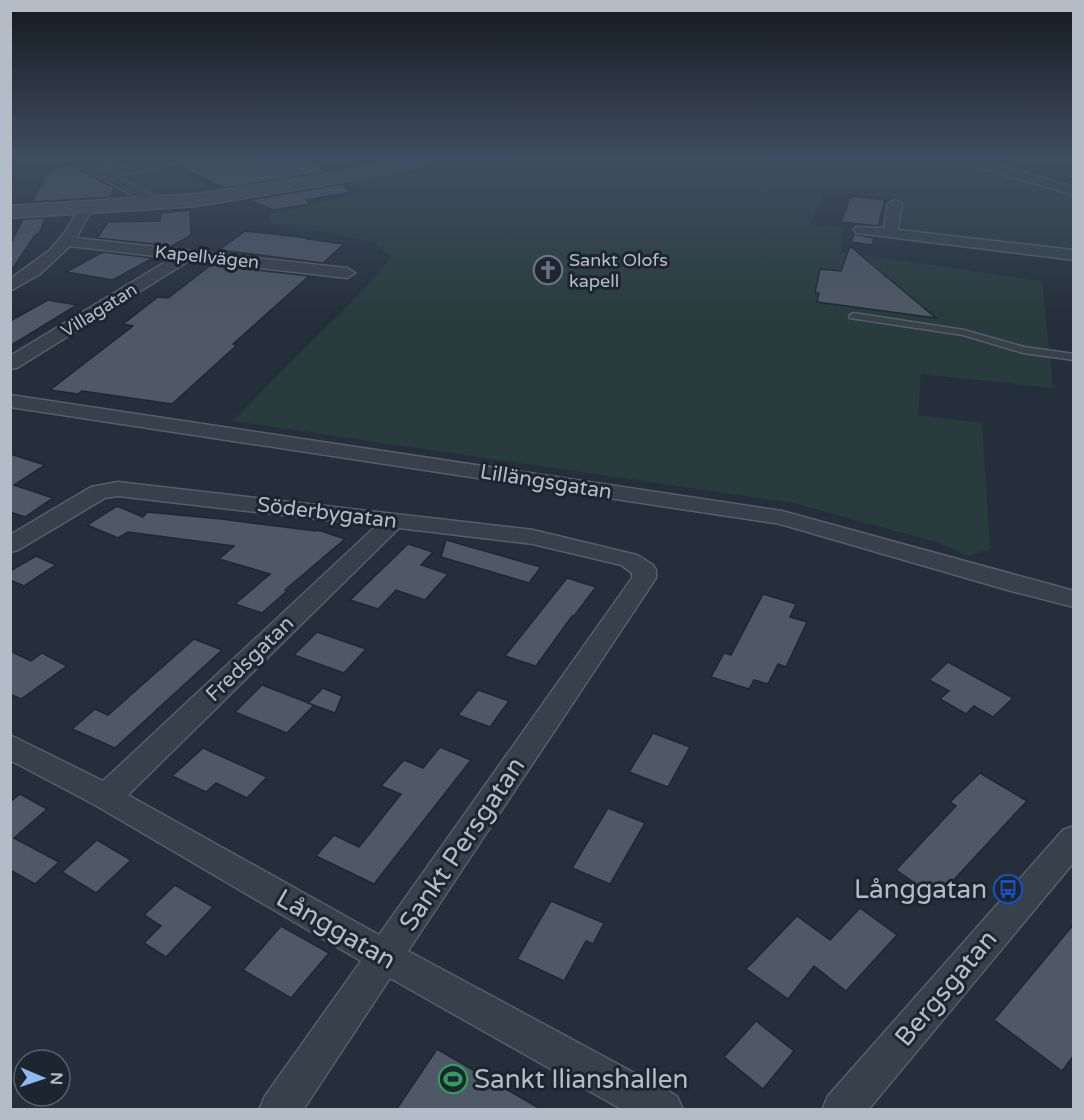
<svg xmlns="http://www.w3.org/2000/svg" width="1084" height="1120" font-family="'Varela Round',sans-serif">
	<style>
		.green { fill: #283c3d }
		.building { fill: #4e5866; stroke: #1f2832; stroke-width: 1.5 }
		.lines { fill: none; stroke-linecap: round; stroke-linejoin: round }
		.lane-casing { stroke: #565f69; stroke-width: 3 }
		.street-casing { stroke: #565f69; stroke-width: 3 }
		.secondary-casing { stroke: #565f69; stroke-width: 3 }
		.lane { fill: #38414b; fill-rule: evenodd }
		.street { fill: #38414b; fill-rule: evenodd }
		.secondary { fill: #47505e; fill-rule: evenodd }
		.labels { text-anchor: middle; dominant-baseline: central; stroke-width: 6; stroke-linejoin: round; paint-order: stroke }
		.far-street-label { font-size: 18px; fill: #b4bcc7; stroke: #1d2630 }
		.far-poi-label { font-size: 18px; fill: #b4bcc7; stroke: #1d2630; text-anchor: start }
		.street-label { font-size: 21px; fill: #b4bcc7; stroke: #1d2630 }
		.near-street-label { font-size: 26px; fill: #b4bcc7; stroke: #1d2630 }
		.near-poi-label { font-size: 26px; fill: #b4bcc7; stroke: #1d2630; text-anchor: end }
	</style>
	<rect width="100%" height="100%" fill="#252f3b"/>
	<g class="green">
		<path d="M453,160H495L507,165L584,160H946L1073,194V253L901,233L896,198L823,191L810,224L844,228L841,252L1042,281L1053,388L921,374L918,415L982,423L990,549L968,556L940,543L794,503L233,421L372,281L391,257L372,241L271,223L269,214L363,194L347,181Z"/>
		<path d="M160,165L216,191L157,199L116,175Z"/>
	</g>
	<g class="building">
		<path d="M90,160H121L120,165L105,169Z"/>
		<path d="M179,160H312L327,172L224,188L176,165Z"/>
		<path d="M72,165L114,188L111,197L32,202L47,173L52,172L49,170Z"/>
		<path d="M342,184L351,192L306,200L310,204L273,210L250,200Z"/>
		<path d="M851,196L885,200L878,226L841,222Z"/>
		<path d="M190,210L191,235L172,246L97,238L108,222L160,221L161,213Z"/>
		<path d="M46,218L39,233L36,234L13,268L10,267V245L23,219Z"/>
		<path d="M245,231L308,238L307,239L344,244L323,263L219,250Z"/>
		<path d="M854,234L874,238L872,245L851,242Z"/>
		<path d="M850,246L906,293L936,318L817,302L819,293H815L820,269L841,271Z"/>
		<path d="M103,252L153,258L113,280L66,272Z"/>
		<path d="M211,265L309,276L233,344L237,345L172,404L82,391L78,394L50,390L133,326L123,324L158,297L168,298Z"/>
		<path d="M48,300L77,305L10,346V321Z"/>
		<path d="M10,454L45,465L14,485L53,498L25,517L10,512Z"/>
		<path d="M117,506L143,517L147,512L221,519L316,531L318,530L345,539L285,590L287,591L262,613L235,604L270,574L219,559L234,546L128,532L118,538L87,525Z"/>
		<path d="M446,540L541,567L529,583L441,557Z"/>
		<path d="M408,544L433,552L421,565L448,574L425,600L396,590L378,609L350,600Z"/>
		<path d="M36,556L56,565L24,586L10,580V571Z"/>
		<path d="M567,578L596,587L574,616H572L536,666L505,656Z"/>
		<path d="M763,594L796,604L790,617L807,622L786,667L778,664L768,684L754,680L749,689L711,677L724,653L731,655Z"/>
		<path d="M317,632L366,649L344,673L294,655Z"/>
		<path d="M194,639L222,650L115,748L72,729L95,709L108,715Z"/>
		<path d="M10,651L31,661L42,653L67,666L21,699L10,694Z"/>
		<path d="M948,662L1013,698L993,717L974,706L966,714L940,699L949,691L929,680Z"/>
		<path d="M262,685L314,705L287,733L235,712Z"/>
		<path d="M323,688L342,696L335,713L308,703Z"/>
		<path d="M478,690L509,701L490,727L458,715Z"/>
		<path d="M653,733L690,747L668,787L629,772Z"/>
		<path d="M440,747L471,760L374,884L316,856L334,835L359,847L401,794L381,786L404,760L423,768Z"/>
		<path d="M203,748L267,777L247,798L216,783L206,792L172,776Z"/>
		<path d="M980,773L1027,801L937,898L896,870L956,806L950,802Z"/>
		<path d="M20,794L47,809L14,838L59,862L35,884L10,870V802Z"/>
		<path d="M608,808L645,823L610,884L572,868Z"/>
		<path d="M97,840L131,860L96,893L62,872Z"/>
		<path d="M175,885L213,907L166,957L144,943L161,926L144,915Z"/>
		<path d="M551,901L604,923L593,944L586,941L564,981L517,959Z"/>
		<path d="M860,908L897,935L846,991L814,966L788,999L746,969L797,916L830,940Z"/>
		<path d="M1074,924V1055L1062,1071L994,1020Z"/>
		<path d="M281,926L329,953L291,998L243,970Z"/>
		<path d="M756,1021L794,1051L763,1089L724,1057Z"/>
		<path d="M437,1049L542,1110H396Z"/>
	</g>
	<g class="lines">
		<g class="lane-casing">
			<path id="lane" d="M853,313L964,330L1024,347L1074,354V360L1023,353L963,335L850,318L849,316Z"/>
		</g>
		<g class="street-casing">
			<g id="street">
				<path d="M68,160H84L105,171L154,160H177L175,163L116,176L150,194L155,203L148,207L143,206L139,199Z"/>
				<path d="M961,160H981L1074,187V195L963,163Z"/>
				<path d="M895,200L902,204L898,230L1074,250V260L856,233L854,230L856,227L884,228L888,204Z"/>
				<path d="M86,203L93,207L76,238L347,268L355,273L347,278L190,260L17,368L10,369V356L172,258L70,246L40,274L10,291V279L50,250L66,231L81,204Z"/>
				<path d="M10,395L782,511L1074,591V607L1011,591L780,524L10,407Z"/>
				<path d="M118,482L533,530L637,555L653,565L656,570V578L408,951L677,1096L683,1110H623L390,978L303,1110H259L265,1096L361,961L95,805L10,760V735L103,781L376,526L118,496L105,498L18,550L10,552V535L91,487ZM399,528L533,544L621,565L632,573V578L379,935L128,795Z"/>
				<path d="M1074,826V862L868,1110H822L828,1096L1063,830Z"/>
			</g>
		</g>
		<g class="secondary-casing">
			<path id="secondary" d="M398,160H433L424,165L342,182L197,206L10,218V206L197,194L342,172Z"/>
		</g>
		<use href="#lane" class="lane"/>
		<use href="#street" class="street"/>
		<use href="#secondary" class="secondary"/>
	</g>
	<linearGradient id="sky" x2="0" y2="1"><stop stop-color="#141a20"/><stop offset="0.5" stop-color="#404d60"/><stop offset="1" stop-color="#404d60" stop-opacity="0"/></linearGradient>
	<rect width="1084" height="317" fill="url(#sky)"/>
	<defs>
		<g id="church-ring" transform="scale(1.5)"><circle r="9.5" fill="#1d2630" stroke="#6b7280" stroke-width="1.5"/><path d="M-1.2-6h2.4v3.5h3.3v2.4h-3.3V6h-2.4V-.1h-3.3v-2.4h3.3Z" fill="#6b7280"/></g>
		<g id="bus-ring" transform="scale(1.5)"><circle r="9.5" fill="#1d2630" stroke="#1a4fb4" stroke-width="1.5"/><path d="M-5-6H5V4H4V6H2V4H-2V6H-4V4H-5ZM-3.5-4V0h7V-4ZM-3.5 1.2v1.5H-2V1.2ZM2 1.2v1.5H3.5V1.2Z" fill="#1a4fb4"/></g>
		<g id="stadium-ring" transform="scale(1.5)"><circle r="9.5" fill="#1d2630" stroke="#2e9e5b" stroke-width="1.5"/><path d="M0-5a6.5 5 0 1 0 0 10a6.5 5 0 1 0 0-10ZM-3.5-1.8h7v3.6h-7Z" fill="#2e9e5b"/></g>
	</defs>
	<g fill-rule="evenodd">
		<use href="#church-ring" x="548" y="270"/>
		<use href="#bus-ring" x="1008" y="889"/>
		<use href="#stadium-ring" x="453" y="1079"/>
	</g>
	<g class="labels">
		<g class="far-street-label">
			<text transform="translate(207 257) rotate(6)">Kapellvägen</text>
			<text transform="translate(99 310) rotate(-32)">Villagatan</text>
		</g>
		<g class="far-poi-label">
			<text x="569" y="260">Sankt Olofs<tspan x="569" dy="21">kapell</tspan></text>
		</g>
		<g class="street-label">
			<text transform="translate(546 482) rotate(9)">Lillängsgatan</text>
			<text transform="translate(327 513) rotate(7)">Söderbygatan</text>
			<text transform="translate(250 659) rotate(-44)">Fredsgatan</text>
		</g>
		<g class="near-street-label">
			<text transform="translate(462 844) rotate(-56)">Sankt Persgatan</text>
			<text transform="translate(336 929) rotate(30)">Långgatan</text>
			<text transform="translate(946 988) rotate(-50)">Bergsgatan</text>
		</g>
		<g class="near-poi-label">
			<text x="987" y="889">Långgatan</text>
			<text x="474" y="1079" text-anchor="start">Sankt Ilianshallen</text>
		</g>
	</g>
	<rect width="1084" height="1120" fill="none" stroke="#b4bcc7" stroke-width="24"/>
	<g transform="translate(42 1078) rotate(92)"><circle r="28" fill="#1d2630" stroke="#59626c" stroke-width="1.5"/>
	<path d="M0-4.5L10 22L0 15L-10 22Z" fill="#8eb9f1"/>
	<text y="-9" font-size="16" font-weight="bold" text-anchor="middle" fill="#b4bcc7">N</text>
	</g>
</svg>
